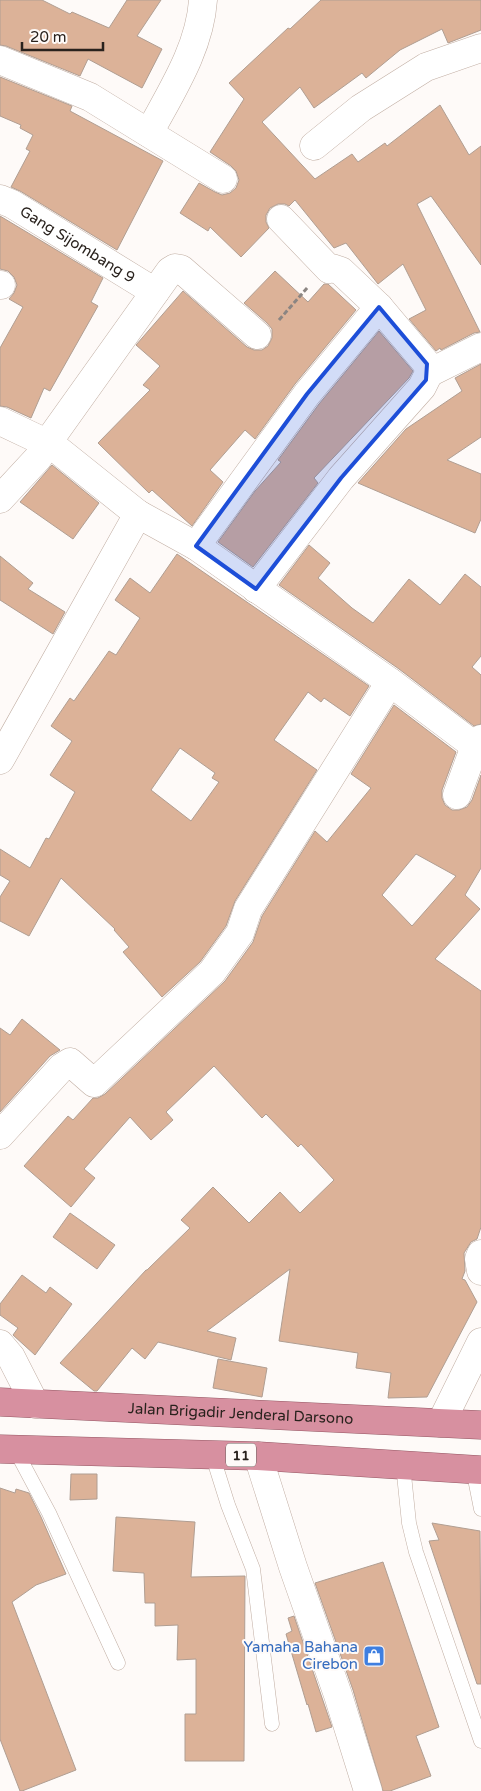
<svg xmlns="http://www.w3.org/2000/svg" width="481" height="1791" font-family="'Varela Round',sans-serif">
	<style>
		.building { fill: #dcb298; stroke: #b09e92; fill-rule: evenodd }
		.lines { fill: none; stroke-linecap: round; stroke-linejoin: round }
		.service-casing { stroke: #c1aea3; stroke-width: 15 }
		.minor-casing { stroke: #c1aea3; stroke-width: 29 }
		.trunk-casing { stroke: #945763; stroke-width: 29 }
		.path { stroke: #8b8582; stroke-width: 3; stroke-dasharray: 5 2.5; stroke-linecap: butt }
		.service { stroke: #fff; stroke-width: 14 }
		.minor { stroke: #fff; stroke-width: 28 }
		.trunk { stroke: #d790a0; stroke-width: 28 }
		.marked { fill: #1d4ed8; fill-opacity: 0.2; stroke: #1d4ed8; stroke-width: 4; stroke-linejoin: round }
		.labels { text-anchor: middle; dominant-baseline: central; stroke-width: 4; stroke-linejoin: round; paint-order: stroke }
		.shield { fill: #fefaf8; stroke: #69635f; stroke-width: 1 }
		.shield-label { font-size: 14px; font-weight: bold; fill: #29221d }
		.street-label { font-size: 15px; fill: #29221d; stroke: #fefaf8 }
		.shop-label { font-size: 15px; fill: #366cbe; stroke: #fefaf8; text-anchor: end }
	</style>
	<rect width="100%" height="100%" fill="#fefaf8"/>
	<g class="building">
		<path d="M0,0H42L70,14L72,12L109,28L127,0H161L137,36L162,49L142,88L88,59L80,76L6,46L0,45Z"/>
		<path d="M321,0H481V30L448,43L442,29L400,50L366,78L362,73L314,108L300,87L262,122L315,179L352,154L358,162L385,143L387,146L440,105L469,155L481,146V265L431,196L417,204L480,332L474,333L441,350L440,348L436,351L409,319L426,310L403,264L378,284L346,243L334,248L295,200L289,206L285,204H278L270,208L266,215V222L269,228L241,257L210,227L208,231L180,213L199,183L215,192L222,195L230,193L236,188L239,180L236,171L231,166L210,152L244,99L229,83L288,28L290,29Z"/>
		<path d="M0,77L72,106L70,111L163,161L117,250L20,191L11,187L30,151L26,149L33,135L20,128L21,125L0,116Z"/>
		<path d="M0,216L103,278L91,302L98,306L50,391L44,388L31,418L7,407L0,406V348L23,307L9,299L14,293L17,285L14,277L8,271L0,269Z"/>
		<path d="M275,271L308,302L324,284H328L356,310L295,384L255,439L245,430L210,470L223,482L192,526L152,490L149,493L98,443L150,390L143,385L160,366L136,345L183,291L247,347L254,350H262L268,346L272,338V329L267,323L244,303Z"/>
		<path d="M379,331L413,371L409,378L314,478L318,483L253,567L218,542L255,491L281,462L278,460L319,404Z"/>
		<path d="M481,364V437L447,460L481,474V519L475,533L358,483L406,429L462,391L455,378Z"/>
		<path d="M52,465L99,503L73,539L20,502Z"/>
		<path d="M309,545L330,563L318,578L352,608L373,623L409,579L440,605L465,574L481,587V656L472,667L481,675V724L474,726L399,669L279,585Z"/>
		<path d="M177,554L369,686L350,716L324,698L321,702L308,692L274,740L317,770L235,901L226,926L200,962L162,997L123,952L129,947L114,930L115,929L61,878L29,936L0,921V897L10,881L0,875V849L30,868L46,838L49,839L75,792L50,775L72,741L51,726L70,698L74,701L109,651L116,655L140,618L115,600L130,578L150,593ZM180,748L215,773L212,778L219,782L191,821L151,790Z"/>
		<path d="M0,556L33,583L28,589L65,612L53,634L0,600Z"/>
		<path d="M394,705L456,752L442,790V798L445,805L452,810H459L467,807L472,800L481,775V868L465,895L480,909L435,959L481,991V1227L477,1239L471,1242L464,1253L465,1271L462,1279L465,1280L477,1302L427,1397L388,1398L391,1373L356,1368L358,1353L279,1341L290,1269L207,1331L236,1338L231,1360L158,1342L145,1359L132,1348L97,1391H94L60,1363L146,1270H147L190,1228L181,1220L213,1187L249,1223L280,1192L300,1213L334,1180L301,1144L298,1147L266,1114L262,1118L214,1066L166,1112L173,1120L151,1140L130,1117L84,1169L95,1178L71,1207L24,1166L68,1116L73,1120L93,1098H98L105,1094L225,981L253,942L262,916L315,831L327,842L371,788L351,774ZM416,854L456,876L412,926L382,895Z"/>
		<path d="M22,1019L60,1050L50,1056L0,1112V1028L10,1035Z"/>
		<path d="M70,1213L115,1245L97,1269L53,1237Z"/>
		<path d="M22,1275L46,1293L50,1287L72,1304L35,1355L13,1335L18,1328L0,1315V1304Z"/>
		<path d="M218,1359L267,1368L262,1397L213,1388Z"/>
		<path d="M71,1474H97V1499L70,1500Z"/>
		<path d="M0,1488L15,1493L16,1489L29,1493L41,1517L66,1574L36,1585L12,1602L76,1770L22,1791H20L0,1739Z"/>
		<path d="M116,1517L195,1522L191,1577L245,1576L244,1761H185V1714H196V1659L177,1660L178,1625L155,1626V1603H145L144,1573L113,1571Z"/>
		<path d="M432,1523L480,1531L481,1684H477L429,1541L439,1540Z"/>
		<path d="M383,1562L439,1727L416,1736L431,1776L390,1791H383L353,1690L315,1583Z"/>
		<path d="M294,1616L332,1727L316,1732L308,1704L307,1705L286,1634L292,1631L288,1618Z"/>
	</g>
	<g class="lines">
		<g class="service-casing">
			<g id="service">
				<path d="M16,1451L49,1513L118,1663"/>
				<path d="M212,1454L228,1505L253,1569L272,1724"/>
				<path d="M403,1465L409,1523L416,1552L481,1741"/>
				<path d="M473,1469L481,1509"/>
			</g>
		</g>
		<g class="minor-casing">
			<g id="minor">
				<path d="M0,60L90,97L223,179"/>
				<path d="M149,133C171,92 200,48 203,0"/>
				<path d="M314,146L361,108L426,67L481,48"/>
				<path id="s1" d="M0,199L12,204L155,292"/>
				<path d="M0,285H1"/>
				<path d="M429,373L481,347"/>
				<path d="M0,421L38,439L48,442L138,514L196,546L390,682L475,746"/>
				<path d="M0,499L38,458L48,442L170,271L175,268L181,269L257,335"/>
				<path d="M196,546L307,394L379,307"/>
				<path d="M256,589L341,478L422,387L429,373L427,364L379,307L341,271L332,268L329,269L281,219"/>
				<path d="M0,760L138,514"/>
				<path d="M457,795L475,746L481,739"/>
				<path d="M0,1135L62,1067L70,1062L94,1083L212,972L240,933L248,909L390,682"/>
				<path d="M481,1254L479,1259L481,1271"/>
				<path d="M0,1344L11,1357L35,1404"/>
				<path d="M441,1423L481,1342"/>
				<path d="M258,1456L293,1567L338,1695L368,1791"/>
			</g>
		</g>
		<g class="trunk-casing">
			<g id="trunk">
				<path id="s2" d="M0,1402L481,1425"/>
				<path d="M0,1449L258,1456L481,1470"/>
			</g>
		</g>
		<path class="path" d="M279,320L308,287"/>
		<use href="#service" class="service"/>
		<use href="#minor" class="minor"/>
		<use href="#trunk" class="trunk"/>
	</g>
	<path class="marked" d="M379,307L427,364L426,380L341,478L256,589L196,546L307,394Z"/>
	<defs>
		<g id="shop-square" transform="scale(1.125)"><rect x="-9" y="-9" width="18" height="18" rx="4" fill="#3f7fe0" stroke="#fefaf8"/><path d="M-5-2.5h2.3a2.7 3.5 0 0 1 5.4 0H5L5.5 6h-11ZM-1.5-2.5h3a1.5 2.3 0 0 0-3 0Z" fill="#fff"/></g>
	</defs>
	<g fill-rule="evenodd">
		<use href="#shop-square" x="374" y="1656"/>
	</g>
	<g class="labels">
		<rect class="shield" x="226" y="1443.5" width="30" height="23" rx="4"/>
		<g class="shield-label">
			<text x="241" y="1455">11</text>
		</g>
		<g class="street-label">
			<text stroke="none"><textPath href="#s1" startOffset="90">Gang Sijombang 9</textPath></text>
			<text stroke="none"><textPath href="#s2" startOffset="241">Jalan Brigadir Jenderal Darsono</textPath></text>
		</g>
		<g class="shop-label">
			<text x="358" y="1647">Yamaha Bahana<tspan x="358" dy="17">Cirebon</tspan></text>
		</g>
	</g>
	<path d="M22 42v8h81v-8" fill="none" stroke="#29221d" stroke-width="2.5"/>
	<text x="30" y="42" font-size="15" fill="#29221d" stroke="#fefaf8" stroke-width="4" paint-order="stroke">20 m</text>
</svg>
